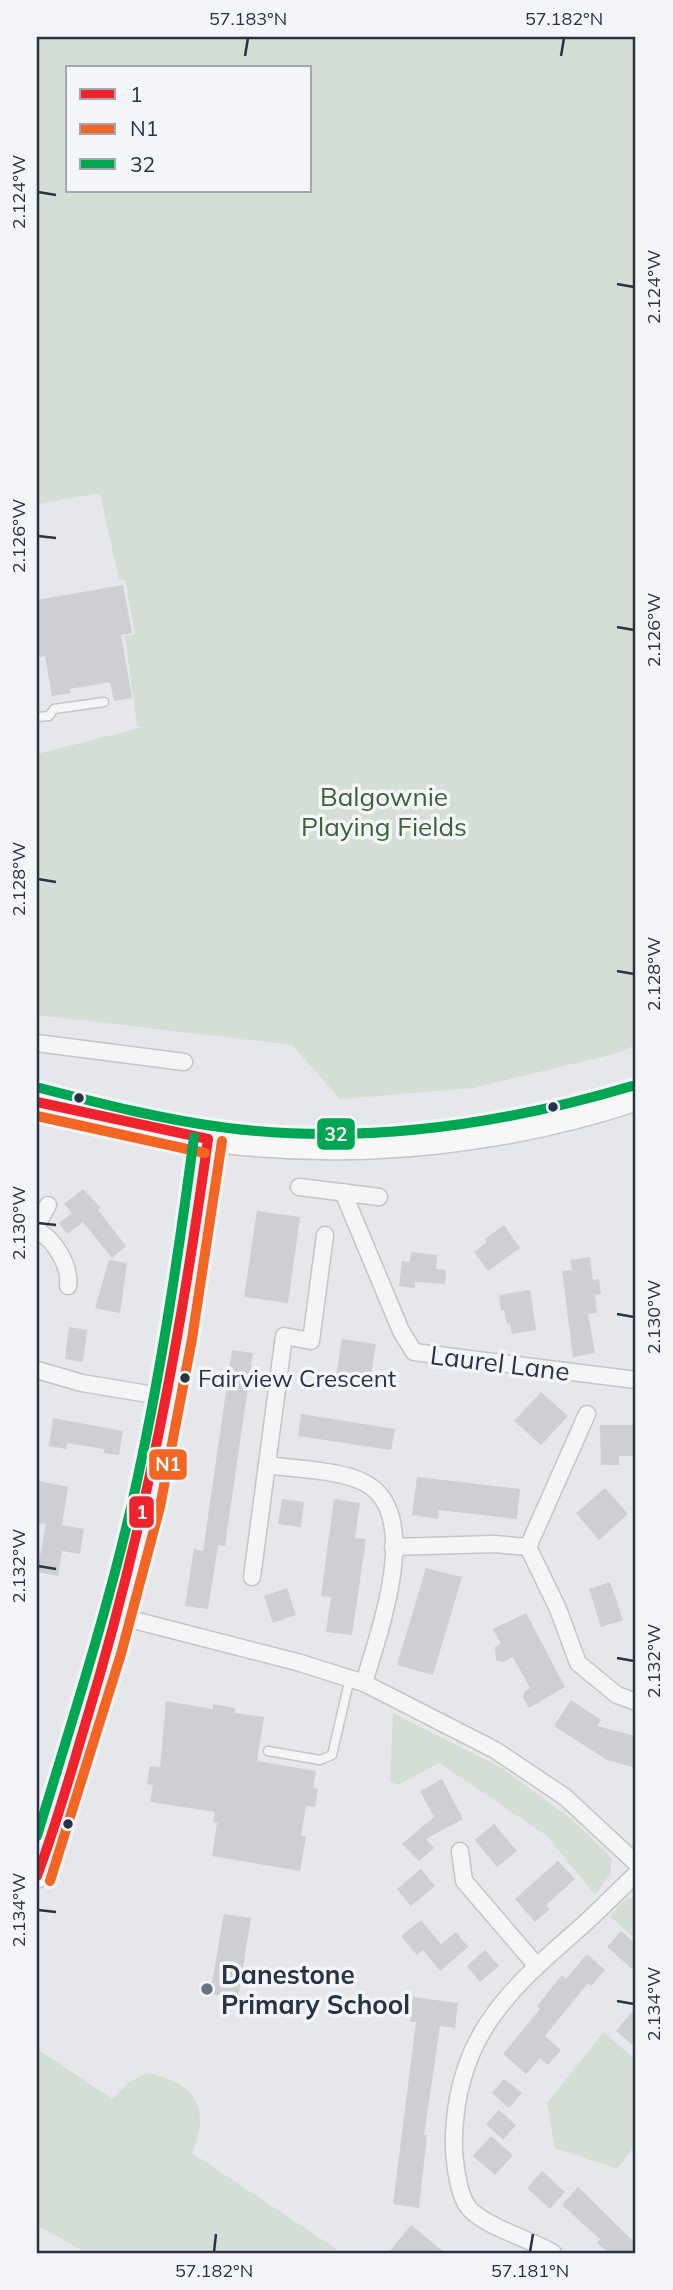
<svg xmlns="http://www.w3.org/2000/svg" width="673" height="2290" font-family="Mulish,sans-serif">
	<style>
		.green { fill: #d5ded5; fill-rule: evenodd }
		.building { fill: #cdcfd2 }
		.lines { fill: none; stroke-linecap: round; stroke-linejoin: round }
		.lane-casing { stroke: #c3c5c8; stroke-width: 11 }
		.street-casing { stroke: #c3c5c8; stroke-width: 19 }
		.secondary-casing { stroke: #c3c5c8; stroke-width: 26 }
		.lane { stroke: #f4f5f6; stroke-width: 8 }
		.street { stroke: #f4f5f6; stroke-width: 16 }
		.secondary { stroke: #f7f7f8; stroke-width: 23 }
		.bus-1-casing { stroke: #f3f5f9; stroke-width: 16 }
		.bus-2-casing { stroke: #f3f5f9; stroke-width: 16 }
		.bus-3-casing { stroke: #f3f5f9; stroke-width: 16 }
		.bus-1 { stroke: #ee232c; stroke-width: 10 }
		.bus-2 { stroke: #f26522; stroke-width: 10 }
		.bus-3 { stroke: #00a651; stroke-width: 10 }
		.ticks { fill: none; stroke: #293345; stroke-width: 2.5 }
		.bus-dot { fill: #293345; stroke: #f3f5f9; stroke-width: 2.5 }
		.poi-dot { fill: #6b727f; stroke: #f3f5f9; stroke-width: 2.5 }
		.labels { text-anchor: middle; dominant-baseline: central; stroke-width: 7; stroke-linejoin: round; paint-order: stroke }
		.bus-label { font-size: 24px; fill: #293345; stroke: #f3f5f9; text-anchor: start }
		.park-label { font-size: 26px; fill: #3e6136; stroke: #f3f5f9 }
		.street-label { font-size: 26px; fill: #293345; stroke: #f3f5f9 }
		.poi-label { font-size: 26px; font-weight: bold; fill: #293345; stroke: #f3f5f9; text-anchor: start }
		.line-badge { stroke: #f3f5f9; stroke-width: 2.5 }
		.badge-label { font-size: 19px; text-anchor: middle; font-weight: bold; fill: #fff }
		.neatline { fill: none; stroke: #293345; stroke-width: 2.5 }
		.ticks-label { font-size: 18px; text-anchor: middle; fill: #293345 }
	</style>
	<rect width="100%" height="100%" fill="#e5e7ea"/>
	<g class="green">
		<path d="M37,37H636V1045L614,1054L473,1088L340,1099L292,1045L37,1015V754L144,727L137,726L125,636L135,634L125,580H119L100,493L37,504ZM310,68V191H68V68Z"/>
		<path d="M393,1713L502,1768L570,1818L611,1857V1873L595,1895L546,1835L439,1763L398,1785L390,1781Z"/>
		<path d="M636,1898V1939L610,1916L625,1900Z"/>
		<path d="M604,2032L636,2061V2144L617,2169L555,2148L547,2103Z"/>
		<path d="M37,2049L112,2099L128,2083L147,2073C194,2082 212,2107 192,2153L342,2253H87L37,2225Z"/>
	</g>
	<g class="building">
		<path d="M123,585L132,633L121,635L132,698L114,701L110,682L70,689L71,693L52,696L45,656L40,657L37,641V600Z"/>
		<path d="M83,1189L101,1208L98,1210L126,1246L112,1258L83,1222L67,1234L59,1223L72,1213L64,1204Z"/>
		<path d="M257,1211L300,1217L288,1303L244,1297Z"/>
		<path d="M504,1225L520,1248L488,1271L474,1252L487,1242L485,1239Z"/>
		<path d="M411,1252L437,1255L436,1269L446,1270L445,1284L415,1282V1288L399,1286L402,1261L410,1262Z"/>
		<path d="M590,1257L593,1280L599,1279L601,1294L595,1295L597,1313L588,1314L595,1353L573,1357L562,1271L572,1270L570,1260Z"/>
		<path d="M109,1260L127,1263L120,1313L95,1308Z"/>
		<path d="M530,1290L536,1330L512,1334L510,1323L507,1324L504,1310L501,1311L499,1295Z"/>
		<path d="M69,1327L87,1330L83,1362L65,1359Z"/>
		<path d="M342,1339L376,1344L370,1382L336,1376Z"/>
		<path d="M232,1350L253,1353L227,1531L225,1546L218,1545L208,1609L185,1606L194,1549L203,1551Z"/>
		<path d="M541,1392L568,1416L541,1445L514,1421Z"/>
		<path d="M301,1414L395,1429L391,1450L298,1436Z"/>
		<path d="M53,1418L123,1431L119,1455L104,1453V1449L67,1443L66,1449L49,1446Z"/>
		<path d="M600,1425H636V1456H619V1465H601Z"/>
		<path d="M417,1477L520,1489L517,1519L439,1510L438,1519L412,1515Z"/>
		<path d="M39,1481L68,1487L62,1525L84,1529L80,1554L62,1551L58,1576L37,1572L46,1524L37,1523Z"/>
		<path d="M605,1488L628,1514L599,1540L576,1513Z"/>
		<path d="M282,1499L304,1502L301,1527L278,1524Z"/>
		<path d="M334,1499L360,1503L355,1538L366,1539L352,1635L326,1632L331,1597L321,1596Z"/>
		<path d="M426,1568L462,1577L433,1675L397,1665Z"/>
		<path d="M610,1582L623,1620L601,1627L589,1589Z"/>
		<path d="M287,1588L296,1615L273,1623L264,1596Z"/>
		<path d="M526,1613L565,1687L529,1708L523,1698L525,1691L530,1688L513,1657L503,1662L496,1660L495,1647L501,1644L493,1629Z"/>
		<path d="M571,1700L601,1720L597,1726L636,1736V1768L607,1760L554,1726Z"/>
		<path d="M166,1701L213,1709V1704L235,1708V1713L264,1717L257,1761L316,1771L313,1788L318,1789L315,1807L306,1806L301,1836H306L300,1871L212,1856L217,1822H213L215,1812L150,1802L153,1785L147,1784L150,1766L160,1767Z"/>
		<path d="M442,1779L463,1819L426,1839L434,1848L419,1861L402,1844L434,1817L420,1791Z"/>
		<path d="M494,1824L517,1851L497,1867L475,1840Z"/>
		<path d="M558,1861L575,1879L546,1905L550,1909L535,1922L515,1899Z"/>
		<path d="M421,1869L435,1886L411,1906L397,1889Z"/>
		<path d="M224,1914L251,1918L238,1998L210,1994Z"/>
		<path d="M421,1920L441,1944L456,1932L468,1947L440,1971L423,1950L417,1955L401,1936Z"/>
		<path d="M621,1931L636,1944V1972L607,1947Z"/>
		<path d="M485,1950L499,1966L480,1982L467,1966Z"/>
		<path d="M587,1954L605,1970L591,1986L588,1983L545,2036L561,2050L548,2065L540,2058L526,2074L503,2054L540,2009L537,2006L562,1975L566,1979Z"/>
		<path d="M413,1997L458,2003L455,2028L440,2026L424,2135H427L419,2208L393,2204L416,2022H410Z"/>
		<path d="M636,2007V2048L616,2031Z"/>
		<path d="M504,2079L522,2093L509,2108L492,2093Z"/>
		<path d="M499,2110L516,2125L503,2140L486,2124Z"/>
		<path d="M491,2136L513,2155L495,2175L473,2156Z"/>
		<path d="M542,2171L565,2192L550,2209L527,2188Z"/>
		<path d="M578,2187L636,2244V2253H609L597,2243L600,2239L562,2205Z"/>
		<path d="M411,2225L445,2253H388Z"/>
	</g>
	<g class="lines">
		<g class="lane-casing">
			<g id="lane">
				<path d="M37,717L49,716L54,709L104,702"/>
				<path d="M268,1751L320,1760L332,1755L350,1678"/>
			</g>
		</g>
		<g class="street-casing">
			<g id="street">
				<path d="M37,1043L184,1062"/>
				<path d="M299,1187L379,1197"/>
				<path d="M343,1192L401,1331L414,1352L636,1380"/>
				<path d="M37,1225L48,1205"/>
				<path d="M37,1231C54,1238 71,1267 68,1286"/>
				<path d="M37,1370L82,1383L166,1397"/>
				<path d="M267,1465C295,1469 339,1470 363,1482C425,1511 378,1634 364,1683"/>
				<path d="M393,1547L495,1544L528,1547L558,1609L578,1663L617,1695L636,1702"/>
				<path d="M528,1547L587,1414"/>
				<path d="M252,1577L284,1336L311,1341L325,1235"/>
				<path d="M118,1616L297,1662L364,1683L495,1750L565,1797L636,1863"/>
				<path d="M460,1851L464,1881L536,1965"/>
				<path d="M553,2253C531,2239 478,2225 466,2204C457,2189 453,2153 454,2136C457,2039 506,1992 574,1933C596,1914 616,1893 636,1874"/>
			</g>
		</g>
		<g class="secondary-casing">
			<g id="secondary">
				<path d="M37,1102C100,1118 164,1134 229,1142C366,1157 506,1142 636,1099"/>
				<path d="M37,1876L49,1844C88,1715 130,1586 157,1454C178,1350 194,1244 208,1139"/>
			</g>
		</g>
		<use href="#lane" class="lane"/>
		<use href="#street" class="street"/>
		<use href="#secondary" class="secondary"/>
		<g class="bus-1-casing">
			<g id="bus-1">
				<path d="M37,1102L208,1139"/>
				<path d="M37,1876C56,1826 70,1775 85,1725C145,1528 180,1342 208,1139"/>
			</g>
		</g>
		<g class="bus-2-casing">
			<g id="bus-2">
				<path d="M37,1116L205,1153"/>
				<path d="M50,1881L121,1654L160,1507L192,1339L222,1141"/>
			</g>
		</g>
		<g class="bus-3-casing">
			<g id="bus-3">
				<path d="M40,1088C102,1104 164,1120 228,1128C364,1145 501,1125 632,1086"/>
				<path d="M37,1836C71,1724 107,1613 133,1499C160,1379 178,1258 194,1137"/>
			</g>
		</g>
		<use href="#bus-1" class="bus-1"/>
		<use href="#bus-2" class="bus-2"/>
		<use href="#bus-3" class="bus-3"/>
	</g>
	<path class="ticks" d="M245,56L248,38M561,56L564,38M38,192L56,195M617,284L634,287M38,536L56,538M617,627L634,630M38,879L56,882M617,971L634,974M38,1223L56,1225M617,1314L634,1317M38,1566L56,1569M617,1658L634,1661M38,1910L56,1912M617,2001L634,2004M214,2252L216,2234M530,2252L533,2234"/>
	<g class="bus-dot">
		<circle cx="79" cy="1098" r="6"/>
		<circle cx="553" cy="1107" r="6"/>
		<circle cx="185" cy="1378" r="6"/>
		<circle cx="68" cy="1824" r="6"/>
	</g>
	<circle class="poi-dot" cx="207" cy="1989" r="7"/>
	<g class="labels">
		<g class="bus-label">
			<text x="198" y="1378">Fairview Crescent</text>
		</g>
		<g class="park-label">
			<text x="384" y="796">Balgownie<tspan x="384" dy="30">Playing Fields</tspan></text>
		</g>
		<g class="street-label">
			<text transform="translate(500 1363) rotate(7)">Laurel Lane</text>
		</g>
		<g class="poi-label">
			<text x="221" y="1974">Danestone<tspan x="221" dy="30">Primary School</tspan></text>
		</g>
	</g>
	<g class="line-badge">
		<rect x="316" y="1117" width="40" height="34" rx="7" fill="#00a651"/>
		<rect x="148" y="1448" width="40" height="33" rx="7" fill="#f26522"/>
		<rect x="128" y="1495" width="27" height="34" rx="7" fill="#ee232c"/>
	</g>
	<g class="badge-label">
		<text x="336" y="1141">32</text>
		<text x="168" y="1471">N1</text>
		<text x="142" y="1519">1</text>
	</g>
	<rect width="673" height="2290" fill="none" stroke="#f3f5f9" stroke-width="77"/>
	<rect x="66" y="66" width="245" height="126" fill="#f3f5f9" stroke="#a2a7b1" stroke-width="2"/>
	<rect x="80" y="89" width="35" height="10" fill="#ee232c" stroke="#a2a7b1" stroke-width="2"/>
	<text x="130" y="102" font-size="21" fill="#293345">1</text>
	<rect x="80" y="124" width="35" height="10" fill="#f26522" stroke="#a2a7b1" stroke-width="2"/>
	<text x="130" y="136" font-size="21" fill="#293345">N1</text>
	<rect x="80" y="159" width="35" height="10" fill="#00a651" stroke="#a2a7b1" stroke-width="2"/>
	<text x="130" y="172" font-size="21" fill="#293345">32</text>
	<rect x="38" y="38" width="596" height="2214" class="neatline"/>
	<g class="ticks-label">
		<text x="248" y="25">57.183°N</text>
		<text x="564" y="25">57.182°N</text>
		<text transform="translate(19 192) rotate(-90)" y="6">2.124°W</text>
		<text transform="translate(654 287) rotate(-90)" y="6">2.124°W</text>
		<text transform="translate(19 536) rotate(-90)" y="6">2.126°W</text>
		<text transform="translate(654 630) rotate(-90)" y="6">2.126°W</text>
		<text transform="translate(19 879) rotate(-90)" y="6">2.128°W</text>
		<text transform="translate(654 974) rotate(-90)" y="6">2.128°W</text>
		<text transform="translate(19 1223) rotate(-90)" y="6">2.130°W</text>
		<text transform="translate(654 1317) rotate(-90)" y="6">2.130°W</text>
		<text transform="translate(19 1566) rotate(-90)" y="6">2.132°W</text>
		<text transform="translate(654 1661) rotate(-90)" y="6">2.132°W</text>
		<text transform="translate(19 1910) rotate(-90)" y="6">2.134°W</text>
		<text transform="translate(654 2004) rotate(-90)" y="6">2.134°W</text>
		<text x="214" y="2277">57.182°N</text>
		<text x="530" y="2277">57.181°N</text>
	</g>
</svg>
